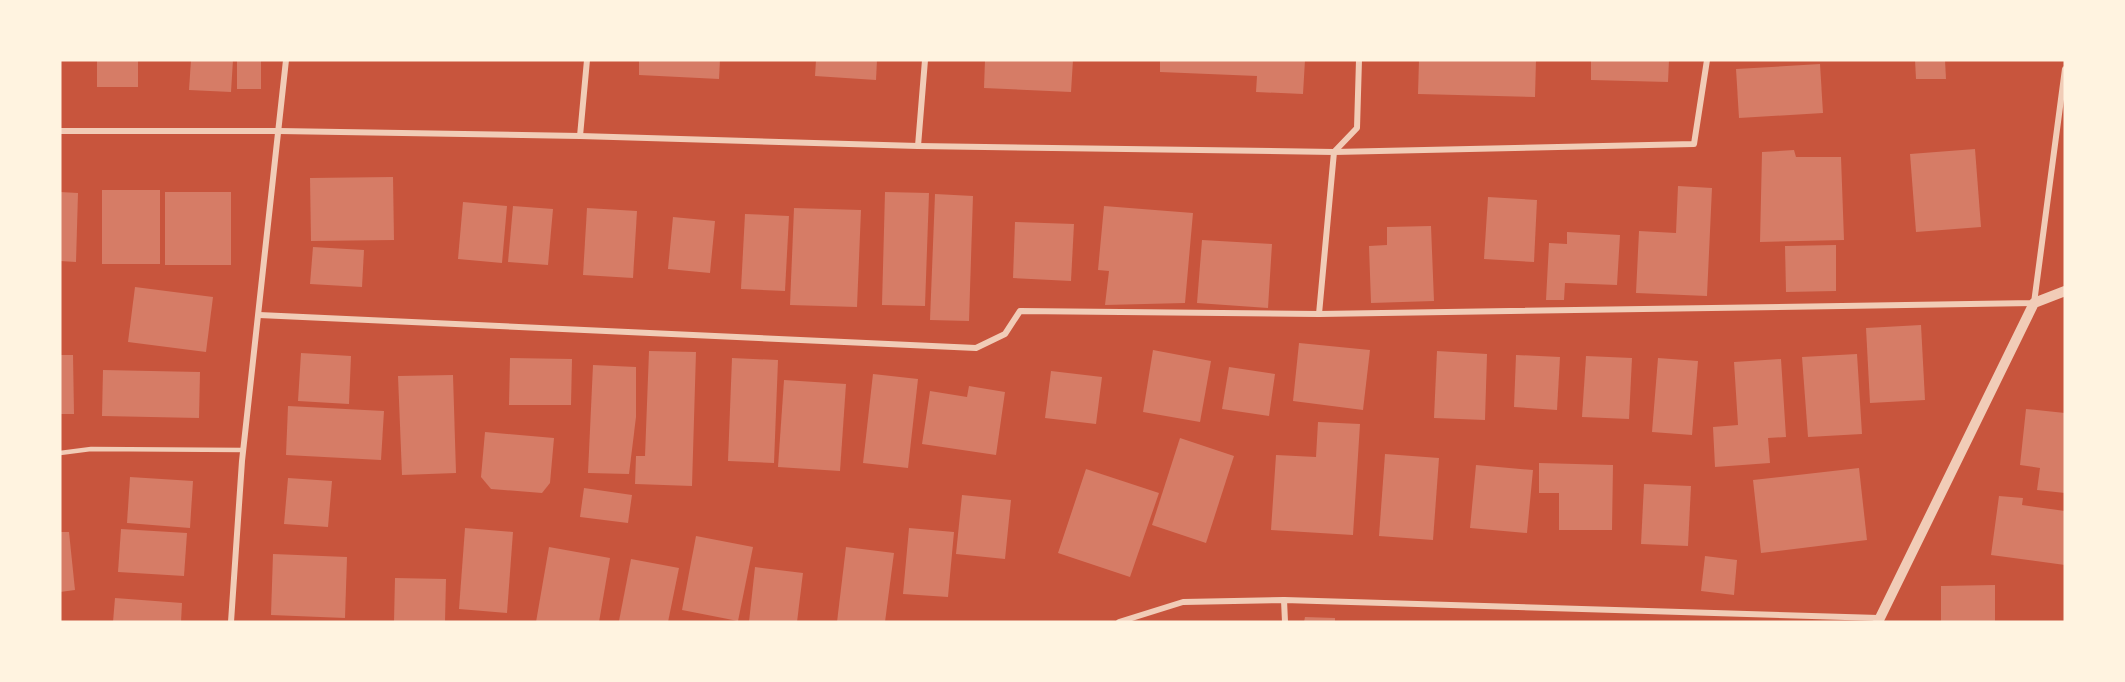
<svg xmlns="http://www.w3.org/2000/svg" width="2125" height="682" font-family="'Exo 2',sans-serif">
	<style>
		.building { fill: #d67c66 }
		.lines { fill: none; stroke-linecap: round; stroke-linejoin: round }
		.service { stroke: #f1ccb7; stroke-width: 4.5 }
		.minor { stroke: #f1ccb7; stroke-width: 6 }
		.tertiary { stroke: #f1ccb7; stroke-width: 10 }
	</style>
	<rect width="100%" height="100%" fill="#c8553d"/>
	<g class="building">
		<rect x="97" y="60" width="41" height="27"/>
		<path d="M191,60H233L231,92L189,90Z"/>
		<rect x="237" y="60" width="24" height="29"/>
		<path d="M639,60H720L719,79L639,75Z"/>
		<path d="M816,60H877L876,80L815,76Z"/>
		<path d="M985,60H1073L1071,92L984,88Z"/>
		<path d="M1160,60H1305L1303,94L1256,92L1257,76L1160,72Z"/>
		<path d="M1419,60H1536L1535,97L1418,94Z"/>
		<path d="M1591,60H1669L1668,82L1591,80Z"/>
		<path d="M1915,60H1945L1946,79H1916Z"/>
		<path d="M1820,64L1823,113L1739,118L1736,69Z"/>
		<path d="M1975,149L1981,227L1916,232L1910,154Z"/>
		<path d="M1794,150L1796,157H1841L1844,240L1760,242L1762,152Z"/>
		<path d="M393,177L394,240L311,241L310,178Z"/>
		<path d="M1678,186L1712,188L1707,296L1636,293L1639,231L1676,233Z"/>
		<rect x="102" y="190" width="58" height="74"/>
		<path d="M60,192L78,193L76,262L60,261Z"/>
		<rect x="165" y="192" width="66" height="73"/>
		<path d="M885,192L929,193L925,306L882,305Z"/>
		<path d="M935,194L973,196L969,321L930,320Z"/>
		<path d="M1488,197L1537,200L1534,262L1484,259Z"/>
		<path d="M463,202L507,206L502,263L458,259Z"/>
		<path d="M513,206L553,209L548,265L508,262Z"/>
		<path d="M1104,206L1193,213L1185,303L1105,305L1109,271L1098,270Z"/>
		<path d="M587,208L637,211L633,278L583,275Z"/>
		<path d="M794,208L861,210L857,307L790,305Z"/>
		<path d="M745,214L789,216L785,291L741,289Z"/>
		<path d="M673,217L715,221L710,273L668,269Z"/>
		<path d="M1015,222L1074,224L1071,281L1013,278Z"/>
		<path d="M1431,226L1434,301L1371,303L1369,246L1387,245V227Z"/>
		<path d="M1567,232L1620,235L1617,285L1565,283L1564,300H1546L1549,243L1567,244Z"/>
		<path d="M1202,240L1272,244L1268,308L1197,303Z"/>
		<path d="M1836,245V291L1786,292L1785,246Z"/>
		<path d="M313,247L364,250L362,287L310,284Z"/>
		<path d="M135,287L213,297L206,352L128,342Z"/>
		<path d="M1921,325L1925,400L1870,403L1866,328Z"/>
		<path d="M1299,343L1370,350L1363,410L1293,401Z"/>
		<path d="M1153,350L1211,361L1200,422L1143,412Z"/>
		<path d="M649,351L696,352L692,486L635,484L636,456H645Z"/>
		<path d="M1437,351L1487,354L1485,420L1434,418Z"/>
		<path d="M301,353L351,356L349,404L298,401Z"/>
		<path d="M1857,354L1862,434L1808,437L1802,357Z"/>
		<path d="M60,355H73L74,414H60Z"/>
		<path d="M1516,355L1560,357L1557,410L1514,407Z"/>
		<path d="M1586,356L1632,358L1629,419L1582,417Z"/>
		<path d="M510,358L572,359L571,405H509Z"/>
		<path d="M732,358L778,360L774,463L728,461Z"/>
		<path d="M1658,358L1698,361L1692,435L1652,432Z"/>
		<path d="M1781,359L1786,437L1768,438L1770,463L1715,467L1713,427L1738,425L1734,362Z"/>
		<path d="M593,365L636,367V417L629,474L588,473Z"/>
		<path d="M1229,367L1275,374L1269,416L1222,409Z"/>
		<path d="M103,370L200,372L199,418L102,416Z"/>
		<path d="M1051,371L1102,377L1096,424L1045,418Z"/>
		<path d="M873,374L918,379L908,468L863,463Z"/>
		<path d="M453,375L456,473L402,475L398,376Z"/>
		<path d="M784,380L846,384L840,471L778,467Z"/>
		<path d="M969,386L1005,392L996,455L922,444L930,391L967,397Z"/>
		<path d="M288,406L384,411L381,460L286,455Z"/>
		<path d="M2026,409L2065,413V493L2037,490L2040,468L2020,465Z"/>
		<path d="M1318,422L1360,424L1353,535L1271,530L1276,455L1316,457Z"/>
		<path d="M485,432L554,438L550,483L542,493L491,489L481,477Z"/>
		<path d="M1180,438L1234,456L1206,543L1152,525Z"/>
		<path d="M1385,454L1439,458L1433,540L1379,536Z"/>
		<path d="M1539,463L1613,465L1612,530H1559V493H1539Z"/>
		<path d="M1476,465L1533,470L1527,533L1470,528Z"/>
		<path d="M1859,468L1867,540L1761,553L1753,480Z"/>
		<path d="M1086,469L1159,493L1130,577L1058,553Z"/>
		<path d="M130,477L193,481L190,528L127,523Z"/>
		<path d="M288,478L332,481L328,527L284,524Z"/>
		<path d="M1644,484L1691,486L1688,546L1641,544Z"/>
		<path d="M584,488L632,495L628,523L580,517Z"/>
		<path d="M962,495L1011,500L1005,559L956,554Z"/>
		<path d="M1999,496L2023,498L2022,505L2065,511V565L1991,555Z"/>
		<path d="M465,528L513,532L507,613L459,609Z"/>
		<path d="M909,528L954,532L948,597L903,594Z"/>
		<path d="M121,529L187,533L184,576L118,572Z"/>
		<path d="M60,532H69L75,590L60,592Z"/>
		<path d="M696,536L753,547L738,621L682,610Z"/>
		<path d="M549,547L610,558L599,622H536Z"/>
		<path d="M846,547L894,553L885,622H837Z"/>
		<path d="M273,554L347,557L345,618L271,615Z"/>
		<path d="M1705,556L1737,560L1734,595L1701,591Z"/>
		<path d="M631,559L679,568L668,622L619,621Z"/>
		<path d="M755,567L803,573L797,622H749Z"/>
		<path d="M395,578L446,579L445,622H394Z"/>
		<path d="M1995,585V622H1941V586Z"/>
		<path d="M115,598L182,603L181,622H113Z"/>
		<path d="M1305,617L1335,618V622H1304Z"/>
	</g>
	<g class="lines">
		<path class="service" d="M60,453L91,449L243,450"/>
		<g class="minor">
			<path d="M60,131H279L580,136L918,146L1334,152L1694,144L1707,60"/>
			<path d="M580,136L587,60"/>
			<path d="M918,146L925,60"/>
			<path d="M1319,314L1334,152L1357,128L1359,60"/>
			<path d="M259,315L976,348L1005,334L1020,311L1319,314L2034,303L2065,69"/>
			<path d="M1284,600L1285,622"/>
			<path d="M231,622L242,461L286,60"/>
			<path d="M1119,622L1183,602L1284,600L1879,618"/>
		</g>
		<path class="tertiary" d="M1878,622L2034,303L2065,291"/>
	</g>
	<rect width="2125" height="682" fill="none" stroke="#fff3e0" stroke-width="123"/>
</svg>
